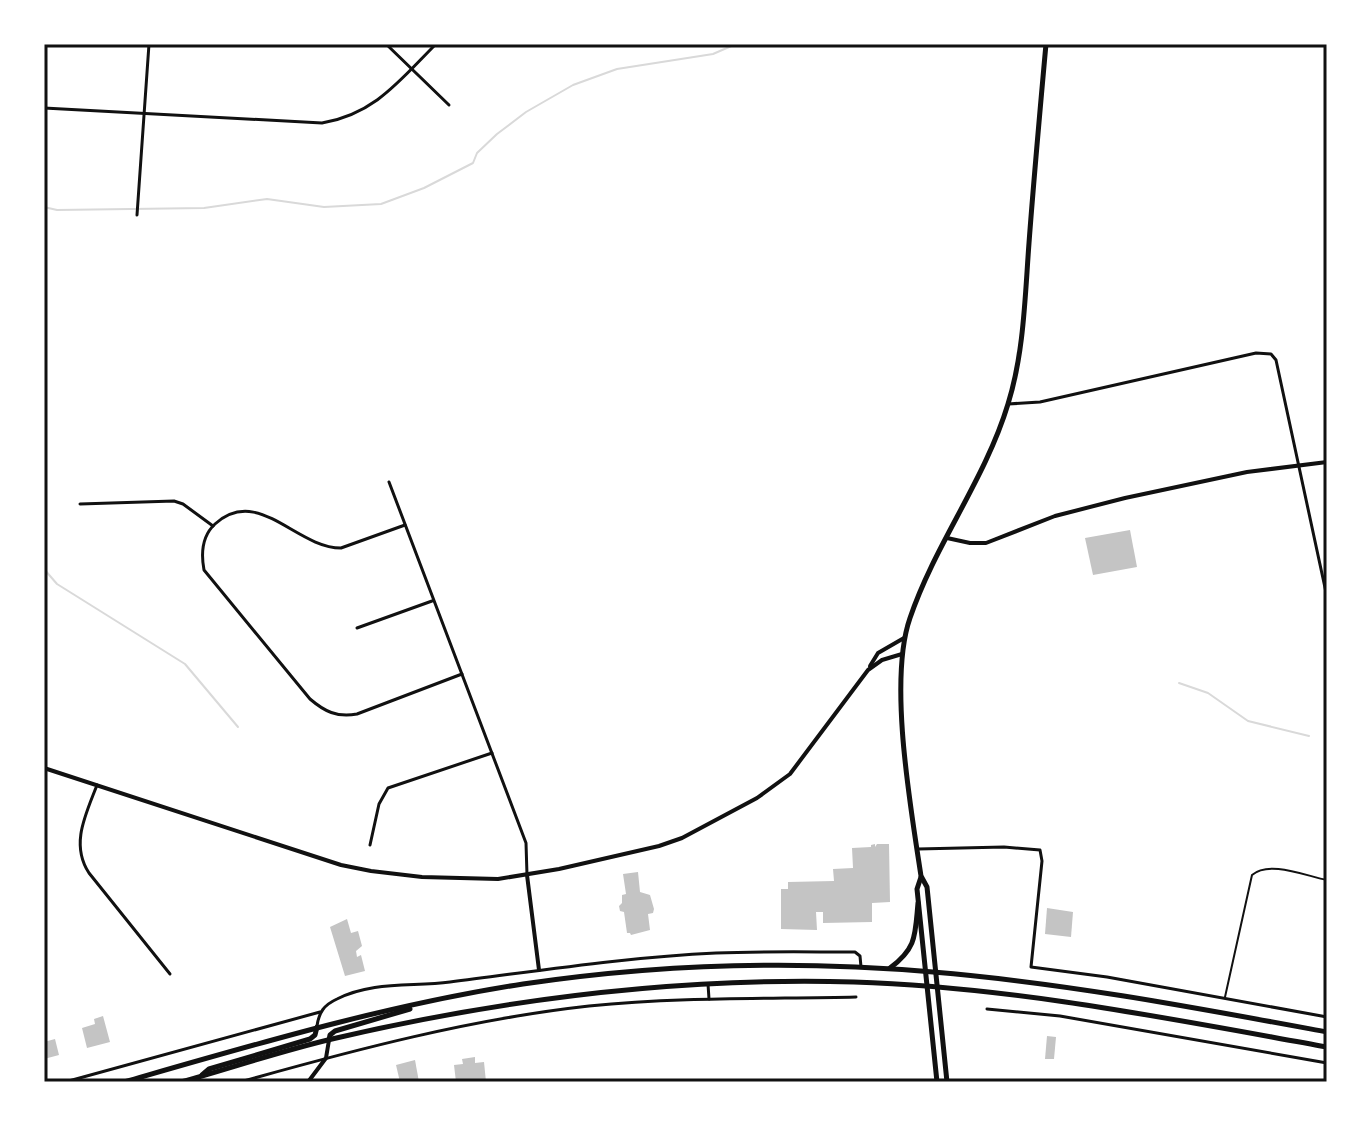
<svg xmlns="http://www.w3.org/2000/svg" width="1371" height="1126" font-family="'Open Sans',sans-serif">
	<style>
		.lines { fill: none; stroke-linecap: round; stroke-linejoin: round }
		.stream { stroke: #d9d9d9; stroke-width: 2 }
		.building { fill: #c4c4c4 }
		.service { stroke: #111; stroke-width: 2 }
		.minor { stroke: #111; stroke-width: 3 }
		.tertiary { stroke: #111; stroke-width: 4 }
		.secondary { stroke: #111; stroke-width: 5 }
		.trunk { stroke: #111; stroke-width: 5 }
		.neatline { fill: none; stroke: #111; stroke-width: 3 }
	</style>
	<rect width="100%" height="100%" fill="#fff"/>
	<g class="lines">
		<g class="stream">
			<path d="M44,207L57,210L204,208L267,199L324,207L381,204L424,188L473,163L477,153L497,134L526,112L573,85L617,69L713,54L736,44"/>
			<path d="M44,569L57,584L185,664L238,727"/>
			<path d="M1179,683L1208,693L1248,721L1309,736"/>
		</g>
	</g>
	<g class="building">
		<path d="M1130,530L1137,567L1093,575L1085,538Z"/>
		<path d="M875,844V847L877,844H889L890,902L872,903V922L823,923V912H816L817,930L781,929V889H788V882L834,881L833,869L853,868L852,848L871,847V845Z"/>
		<path d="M638,872L640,892L650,895L654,909L653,913L648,914L650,930L631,935L630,933H627L624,912L620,911L619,906L622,903V895L626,894L623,874Z"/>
		<path d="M1047,908L1073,912L1071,937L1045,934Z"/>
		<path d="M347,919L351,933L358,931L362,946L356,951L357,957L361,955L365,971L345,976L330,927Z"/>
		<path d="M103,1016L110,1042L87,1048L82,1028L95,1024L94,1019Z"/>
		<path d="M1047,1036L1056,1037L1054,1059H1045Z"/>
		<path d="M55,1039L59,1055L44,1059V1042Z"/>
		<path d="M475,1057V1063L484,1062L486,1082H456L454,1065L463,1064L462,1059Z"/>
		<path d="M415,1060L419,1082H400L396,1065Z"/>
	</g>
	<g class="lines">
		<path class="service" d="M1225,997L1252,875C1269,860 1306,876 1327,880"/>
		<g class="minor">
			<path d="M386,44L449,105"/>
			<path d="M44,108L322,123C375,114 400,80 436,44"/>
			<path d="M137,215L149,44"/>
			<path d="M1008,404L1040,402L1256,353L1271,354L1276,360L1327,597"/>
			<path d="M389,482L526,843L527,875"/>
			<path d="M80,504L174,501L183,504L213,526"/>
			<path d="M405,525L341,548C296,548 258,485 215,524C202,536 201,554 204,570L310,699C324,711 337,718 357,714L462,674"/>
			<path d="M357,628L432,601"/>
			<path d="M97,785C86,814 70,844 89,873L170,974"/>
			<path d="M370,845L379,804L388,788L492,753"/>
			<path d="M918,849L1004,847L1040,850L1042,861L1031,967L1107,977L1327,1017"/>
			<path d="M708,984L709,999"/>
			<path d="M987,1009L1060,1016L1327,1063"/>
			<path d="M317,1026C319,1012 324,1005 337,999C373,981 411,987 450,982C538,971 627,957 716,953C762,951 809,952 855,952L860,956L861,967"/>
			<path d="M65,1082L320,1012"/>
			<path d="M240,1082C354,1050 471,1019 589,1006C678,997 767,999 856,997"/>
		</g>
		<g class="tertiary">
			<path d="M947,538L970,543H986L1055,516L1125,498L1247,472L1327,462"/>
			<path d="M870,666L878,653L904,638"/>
			<path d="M44,768L341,865L371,871L422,877L498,879L559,869L659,846L682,838L757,798L790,774L868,670L882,660L902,654"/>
			<path d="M527,875L539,970"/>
			<path d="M308,1082L326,1058L329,1040"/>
		</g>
		<g class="secondary">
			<path d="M921,877L917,889L937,1082"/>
			<path d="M947,1082L927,887L921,876C911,809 888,681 910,618C935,544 985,480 1008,404C1024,353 1025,296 1029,243C1034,176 1040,110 1046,44"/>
		</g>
		<g class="trunk">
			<path d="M890,968C917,948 915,935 918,903"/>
			<path d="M329,1040L330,1035L335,1031L410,1009"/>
			<path d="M202,1075L209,1069L310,1039L315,1035L317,1027"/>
			<path d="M124,1082C256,1044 387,1005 523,984C658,964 797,960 933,972C1065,983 1197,1008 1327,1032"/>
			<path d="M181,1082C231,1068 281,1051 332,1039C503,999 679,977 854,982C1013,987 1171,1019 1327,1047"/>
		</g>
	</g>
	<rect width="1371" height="1126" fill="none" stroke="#ffffff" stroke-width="92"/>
	<rect x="46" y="46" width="1279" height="1034" class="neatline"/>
</svg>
